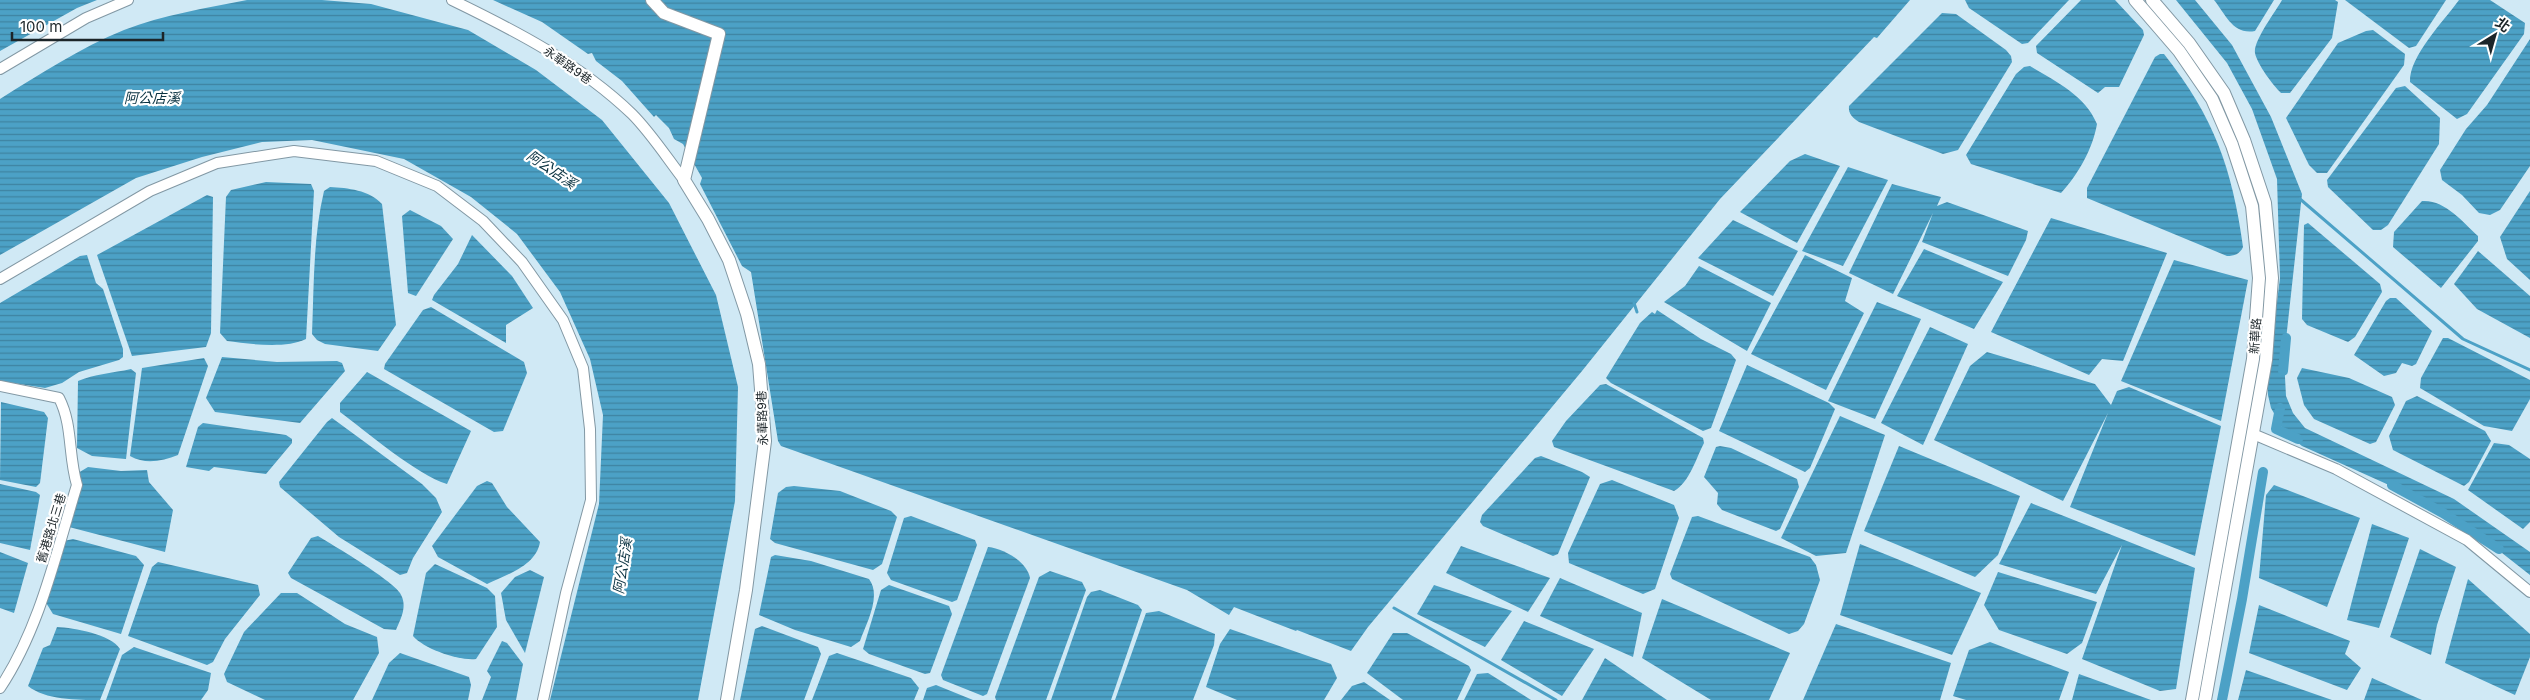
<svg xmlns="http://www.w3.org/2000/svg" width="2530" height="700" font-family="Inter,'Noto Sans TC',sans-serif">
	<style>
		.water { fill: url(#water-rules) }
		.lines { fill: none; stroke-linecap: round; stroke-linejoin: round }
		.stream { stroke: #4ca1c6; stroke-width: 3 }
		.canal { stroke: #4ca1c6; stroke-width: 10 }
		.minor-casing { stroke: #8298a4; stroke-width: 12 }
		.tertiary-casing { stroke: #8298a4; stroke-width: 14 }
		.minor { stroke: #fff; stroke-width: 10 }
		.tertiary { stroke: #fff; stroke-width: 12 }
		.labels { text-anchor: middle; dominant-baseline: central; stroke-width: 4.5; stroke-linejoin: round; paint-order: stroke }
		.street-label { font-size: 12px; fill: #1c2529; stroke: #fff }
		.water-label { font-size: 14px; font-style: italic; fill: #0a3241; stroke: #fff }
	</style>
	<defs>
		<pattern id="water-rules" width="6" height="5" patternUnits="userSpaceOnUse" patternTransform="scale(1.25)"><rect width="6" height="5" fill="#4ca1c6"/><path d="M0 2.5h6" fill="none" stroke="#3e83a1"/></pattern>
	</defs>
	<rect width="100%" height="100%" fill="#d0e9f5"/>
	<g class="water">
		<path d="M0,0H97L77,8L0,51Z"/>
		<path d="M247,0H322L371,4L468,30L536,70L602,120L669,203L716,295L738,387L735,501L698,700H550L599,504L603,415L590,359L560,292L517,234L471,197L404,159L312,140L262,142L202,157L136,178L0,255V99C40,74 80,48 124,30C163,15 206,8 247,0Z"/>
		<path d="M493,0H1910L1877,38L1874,37L1720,199L1582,371L1368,627L1351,651L1297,630L1296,631L1234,607L1229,615L1187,590L781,446L778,441L751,272L742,266L700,184L702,178L683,144L674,139L669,128L656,115L654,117L622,81L596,61L592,53L588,54L542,22Z"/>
		<path d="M1965,0H2069L2028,43L2022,44L1969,8Z"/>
		<path d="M2081,0H2115L2143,30L2144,35L2119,87H2105L2098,93L2037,53L2036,46Z"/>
		<path d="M2176,0H2195L2232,45L2271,117L2302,194L2284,358L2286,396L2293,413L2305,428L2454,499L2530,552V575L2460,520L2438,507L2302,446L2285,433L2271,408L2268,395L2267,380L2280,278L2277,179L2252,109L2227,63Z"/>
		<path d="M2214,0H2274L2255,31C2233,35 2226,15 2214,0Z"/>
		<path d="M2282,0H2335L2338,2L2332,38L2290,93H2281C2273,85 2257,64 2255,53C2253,41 2276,11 2282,0Z"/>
		<path d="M2345,0H2446L2416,46L2409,48Z"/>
		<path d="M2459,0H2490L2525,23L2524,34L2467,114L2457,119L2410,82C2409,56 2444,21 2459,0Z"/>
		<path d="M1942,13L1956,14L2006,50L2011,56L2012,62L1958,150L1943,154L1859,122C1853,118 1848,114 1849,106Z"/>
		<path d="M2373,30L2405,54L2404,65L2327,173H2317L2309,165L2286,118L2338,43L2366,31Z"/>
		<path d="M2530,39V166L2500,210L2490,215L2479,213L2462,195L2442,180L2440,170L2466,129L2487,105Z"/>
		<path d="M2160,54H2164C2214,117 2232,168 2243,247C2240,254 2234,256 2227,256L2087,198V188L2155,57Z"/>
		<path d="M2030,66C2055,81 2085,95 2097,124C2093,148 2078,175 2061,193L1971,164L1966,155L2016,74L2024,67Z"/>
		<path d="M2405,86L2440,118L2439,144L2388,225L2381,230H2373L2328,187L2327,180L2396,88Z"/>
		<path d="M1805,154L1840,166L1797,243L1740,212L1790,161Z"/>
		<path d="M1848,167L1888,180L1843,266L1802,251Z"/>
		<path d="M266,182L311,184L314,191L306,339C286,349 249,344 227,341L220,333L226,197L231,190Z"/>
		<path d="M1892,184L1941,197L1937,206L1947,202L2028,231L2026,240L2008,276L1922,242L1933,213L1893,294L1849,273Z"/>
		<path d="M330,187C348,188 369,190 382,204L396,325L378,351L325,344L317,340L312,334C314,287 313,237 324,191Z"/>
		<path d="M2530,191V280L2507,259L2500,237Z"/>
		<path d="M207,195L213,197L211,333L206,347L132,356L97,255Z"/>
		<path d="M2422,201C2444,199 2463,222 2478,236V241L2441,288L2393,247L2394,232Z"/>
		<path d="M410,210L441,226L453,239L416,296L408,293L402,216Z"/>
		<path d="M2051,218L2167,253L2123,361L2102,359L2089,375L1991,332Z"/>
		<path d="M1733,220L1798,251L1773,296L1698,258Z"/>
		<path d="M2308,223L2380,284L2382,292L2355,337L2348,342L2307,325L2302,319L2304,225Z"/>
		<path d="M472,235L512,276L533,308L506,325V343L432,300L434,295L458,264Z"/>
		<path d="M1924,249L2003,282L1974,329L1897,296Z"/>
		<path d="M2478,251L2530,296V338L2477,309L2454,284Z"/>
		<path d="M87,255L96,283L103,289L123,349V357L119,360L79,372L62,383L45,388L0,381V303L80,256Z"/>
		<path d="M1805,255L1852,278L1845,301L1864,313L1826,390L1751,354Z"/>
		<path d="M2174,260L2248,280L2221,421L2121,381Z"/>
		<path d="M1699,266L1771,303L1747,351L1664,302L1685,286Z"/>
		<path d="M2390,298H2396L2432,331L2416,364L2412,366L2402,363L2396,373L2384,376L2354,355L2386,301Z"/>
		<path d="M1877,302L1921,319L1875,419L1828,401Z"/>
		<path d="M431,307L524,362L527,373L503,431L494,432L384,369L385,364L423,310Z"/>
		<path d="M1657,310L1701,339L1731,354L1736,360L1711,428L1703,431L1611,383L1606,378L1640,323L1652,312L1655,314Z"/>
		<path d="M1930,327L1968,344L1923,445L1881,423Z"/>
		<path d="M2443,338H2448L2530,380V399L2512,431L2484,426L2420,388L2421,378Z"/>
		<path d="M1987,352L2095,384L2111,405L2117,391L2129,387L2221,426L2195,556L2070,507L2108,413L2063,501L1934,440L1970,366Z"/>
		<path d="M222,357L277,362L337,361L342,363L345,371L300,423L215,412L206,398Z"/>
		<path d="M204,358L208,366L178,455C162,461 146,465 130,456L142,368Z"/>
		<path d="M1747,365L1829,403L1835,409L1810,468L1805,472L1719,431Z"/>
		<path d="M2302,368L2349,378L2392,397L2395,405L2376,442L2370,444L2314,419L2304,405L2297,378Z"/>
		<path d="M131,369L136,373L126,459L92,456L77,448L78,381C94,374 113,373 131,369Z"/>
		<path d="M367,372L471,431L447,484C417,475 367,432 340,412V403Z"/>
		<path d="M1606,384L1703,438L1704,443C1696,458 1690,482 1674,491L1554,447L1552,441L1566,421L1600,385Z"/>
		<path d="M2417,396L2485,431L2491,441L2469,482L2464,486L2393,450L2389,436L2406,401Z"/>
		<path d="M1,402L44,412L48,418L40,483L36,487L0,480Z"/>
		<path d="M1840,416L1885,435L1846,553L1816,556L1781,538Z"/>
		<path d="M332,418L422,484L436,498L442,512L413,558L407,573L400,575L339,537L280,487L279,482L327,422Z"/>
		<path d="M203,423L286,435L292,439V443L266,474L214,467L209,471L186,467L198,427Z"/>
		<path d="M2494,443L2509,445L2530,459V522L2523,529L2468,490Z"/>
		<path d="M1720,446L1731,448L1797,479L1799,487L1780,529L1776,531L1722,510L1717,504L1718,493L1704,477L1716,447Z"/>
		<path d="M1899,446L2020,496L1998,555L1975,577L1864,531Z"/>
		<path d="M1541,456L1582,472L1590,477L1558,554L1553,556L1483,526L1480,522L1482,515L1535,458Z"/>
		<path d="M88,467L121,471L147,470L149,482L173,510L165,552L69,527L78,473Z"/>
		<path d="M1612,480L1674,505L1679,518L1655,589L1643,594L1569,563L1568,553L1600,484Z"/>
		<path d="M487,481L492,483L507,507L540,542C536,566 506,575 487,584L438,557L432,546L477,486Z"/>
		<path d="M0,484L36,492L40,495L30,550L0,543Z"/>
		<path d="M2274,485L2360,518L2327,607L2259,578L2266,495Z"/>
		<path d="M794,486L840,491L891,511L897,517L882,564L873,570L775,543L770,539L778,493L786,487Z"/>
		<path d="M2031,503L2195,568L2176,689L2160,691L2082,659L2122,545L2096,594L1999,564Z"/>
		<path d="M911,516L975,540L977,545L957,600L952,602L891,580L887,573L904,518Z"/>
		<path d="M1698,516L1810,557L1816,565L1820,580L1804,624L1798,631L1789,634L1672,579L1670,574L1692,517Z"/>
		<path d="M2372,524L2409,538L2379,628L2347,620Z"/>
		<path d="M318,536C333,545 392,580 400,593C408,606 401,618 396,630L384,629L291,578L288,573L311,538Z"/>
		<path d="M73,539L136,556L144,565L121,634L53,614L45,601L64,541Z"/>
		<path d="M1860,544L1981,593L1952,655L1840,615Z"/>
		<path d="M1461,546L1550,578L1528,612L1446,573Z"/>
		<path d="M988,547C1005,549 1027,562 1030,578L987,694L983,696L943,680L941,675Z"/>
		<path d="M2420,549L2456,567L2437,625L2431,655L2390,637Z"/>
		<path d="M0,552L28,563L14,613L0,608Z"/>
		<path d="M775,555L811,561L869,579C882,596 866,624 860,641L851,647L795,630L759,615L771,557Z"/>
		<path d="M158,562L258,585L260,595L225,639L213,662L207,665L128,636L152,567Z"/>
		<path d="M435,564L487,588L495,596L497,627L476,659C459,661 424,649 413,636L426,573Z"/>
		<path d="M530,570L544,577L525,653L506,620L501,593L515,577Z"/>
		<path d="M1050,571L1082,582L1086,590L1046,700H996L995,697L1039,577Z"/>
		<path d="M1998,572L2097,602L2082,643L2067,654L1999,630L1984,605Z"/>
		<path d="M1560,578L1642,613L1633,657L1540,616Z"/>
		<path d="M2468,579L2530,634V657L2515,695L2445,663Z"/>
		<path d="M889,585L949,606L952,614L930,673L925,674L869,654L863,649L881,590Z"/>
		<path d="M1434,585L1512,611L1485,647L1417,614Z"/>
		<path d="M1100,590L1138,605L1142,610L1111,700H1051L1087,597L1091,592Z"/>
		<path d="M281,593H297L345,624L377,637L379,653L353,700H265L227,682L224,674L244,632Z"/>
		<path d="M1662,599L1790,653L1769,700H1711L1642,658Z"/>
		<path d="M2259,605L2350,641L2345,654L2361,668L2347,690L2249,653Z"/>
		<path d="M1159,611L1215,634L1214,645L1193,700H1115L1146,613Z"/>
		<path d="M1524,621L1594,649L1562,696L1501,660Z"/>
		<path d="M1836,624L1951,663L1940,700H1803Z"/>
		<path d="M762,626L818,647L821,654L804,700H740L755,629Z"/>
		<path d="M57,627C74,628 111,634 120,649L100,700C77,700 45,700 28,686L43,648L50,645Z"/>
		<path d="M1230,629L1331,664L1337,678L1324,700H1237L1206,687L1220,644Z"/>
		<path d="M1393,633H1407L1469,666L1471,670L1457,700H1403L1367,673Z"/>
		<path d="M502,641L507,643L523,664L516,700H482L491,677L487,671Z"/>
		<path d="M1990,642L2069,672L2059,700H1966L1953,696L1969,650Z"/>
		<path d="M134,647L211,673L208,690L201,700H106L122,655Z"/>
		<path d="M400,653L469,677L471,685L468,700H372L389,663Z"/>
		<path d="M837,653L911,678L919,688L914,700H812L829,656Z"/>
		<path d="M1605,658L1667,700H1582Z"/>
		<path d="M2246,670L2332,700H2238Z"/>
		<path d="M1488,673L1531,700H1464L1477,674Z"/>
		<path d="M2079,674L2151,700H2072Z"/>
		<path d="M2372,678L2422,700H2364Z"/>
		<path d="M1364,682L1390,700H1341L1352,686Z"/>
		<path d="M936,685L973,700H923L927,688Z"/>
	</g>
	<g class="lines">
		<g class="stream">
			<path d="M2300,199L2463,339L2530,370"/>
			<path d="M1634,303L1637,312"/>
			<path d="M1394,608L1556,700"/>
		</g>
		<g class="canal">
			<path d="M2283,371L2286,338"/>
			<path d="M2280,408L2276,429L2298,439"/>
			<path d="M2392,485L2443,513L2499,549"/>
			<path d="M2222,700L2242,599L2263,472"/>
		</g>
		<g class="minor-casing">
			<g id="minor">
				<path d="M452,0C516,31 580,64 632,114C651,133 667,158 684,180"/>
				<path d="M0,69L86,18L128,0"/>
				<path d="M0,279L150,191L217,163L294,151L376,161L437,186L483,221L522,262L563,320L583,368L590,429L591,500L566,593L543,700"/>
				<path d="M0,386L59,398C73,425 68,455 77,485C56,553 40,628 0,688"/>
				<path d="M2253,434L2336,469L2467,540L2530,592"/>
			</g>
		</g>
		<g class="tertiary-casing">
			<g id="tertiary">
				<path d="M652,0L664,13L719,34L684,180L708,219L729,260L747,314L759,364L765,441L746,590L727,700"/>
				<path d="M2135,0L2179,51L2212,99L2232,145L2252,206L2259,278L2253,359L2192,700"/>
				<path d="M2152,0L2189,43L2224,93L2244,140L2265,203L2272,278L2266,360L2205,700"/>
			</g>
		</g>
		<use href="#minor" class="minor"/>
		<use href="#tertiary" class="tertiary"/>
	</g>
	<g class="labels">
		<g class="street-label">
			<text transform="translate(568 65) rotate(35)">永華路9巷</text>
			<text transform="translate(2255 336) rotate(-86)">新華路</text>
			<text transform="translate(762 418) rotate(-92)">永華路9巷</text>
			<text transform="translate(51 528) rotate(-73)">舊港路北三巷</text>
		</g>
		<g class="water-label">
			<text x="152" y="97">阿公店溪</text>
			<text transform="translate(552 169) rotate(34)">阿公店溪</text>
			<text transform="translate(622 566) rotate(-81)">阿公店溪</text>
		</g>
	</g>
	<g transform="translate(2495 35) rotate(37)" stroke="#ffffff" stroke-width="4" paint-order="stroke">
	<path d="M0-4L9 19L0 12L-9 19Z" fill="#1c2529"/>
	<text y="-8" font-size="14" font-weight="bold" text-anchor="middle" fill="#1c2529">北</text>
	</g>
	<path d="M12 32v8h151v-8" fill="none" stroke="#1c2529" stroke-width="2.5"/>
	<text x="20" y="32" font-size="15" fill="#1c2529" stroke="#ffffff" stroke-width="4" paint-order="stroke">100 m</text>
</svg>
